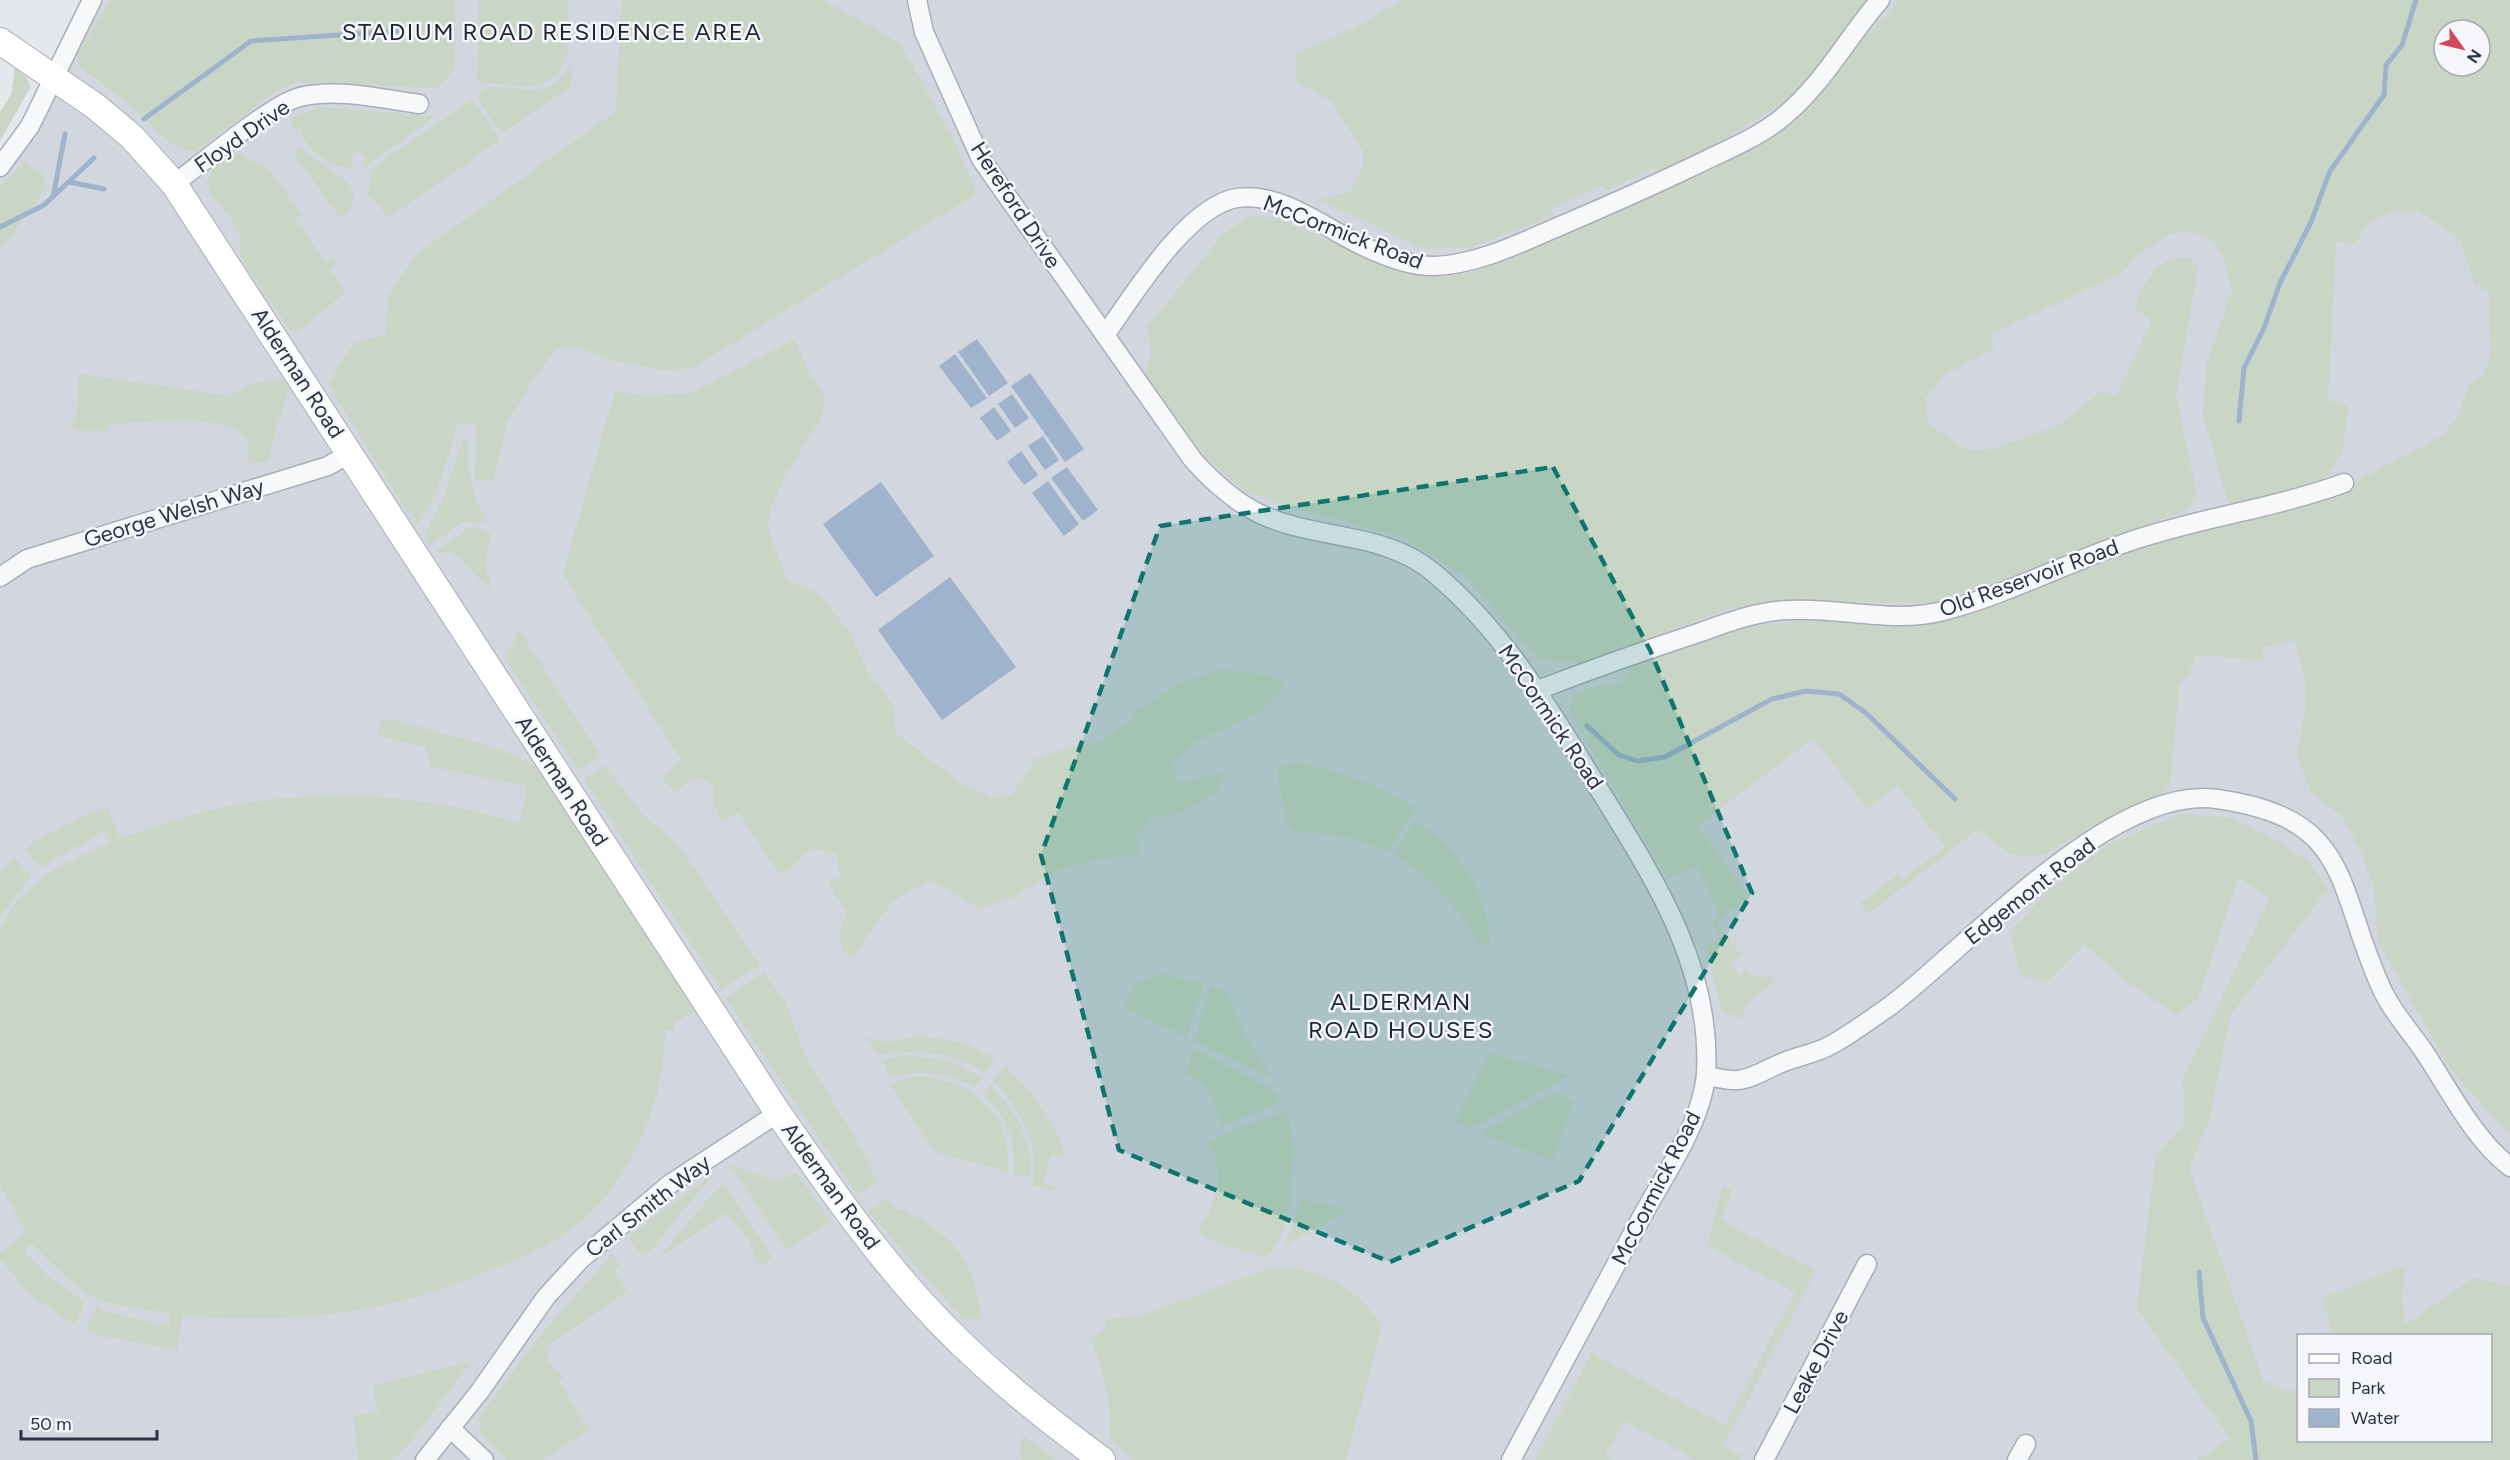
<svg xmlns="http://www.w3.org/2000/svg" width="2510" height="1460" font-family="Figtree,sans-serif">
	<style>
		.built { fill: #d2d6de; fill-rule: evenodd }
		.green { fill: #c9d6c5; fill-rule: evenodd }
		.water { fill: #9fb4cc }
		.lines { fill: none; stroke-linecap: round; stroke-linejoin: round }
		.stream { stroke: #9fb4cc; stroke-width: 5 }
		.minor-casing { stroke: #a9aeb7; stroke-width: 21 }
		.secondary-casing { stroke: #a9aeb7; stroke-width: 28 }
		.minor { stroke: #f7f8fa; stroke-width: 18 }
		.secondary { stroke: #fff; stroke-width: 26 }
		.marked { fill: #0f766e; fill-opacity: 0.2; stroke: #0f766e; stroke-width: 4.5; stroke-dasharray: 12 8; stroke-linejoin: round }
		.labels { text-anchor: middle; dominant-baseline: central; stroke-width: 5; stroke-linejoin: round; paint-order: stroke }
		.street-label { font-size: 22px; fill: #2b3445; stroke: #f4f6f9 }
		.neighbourhood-label { font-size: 24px; letter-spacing: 1.5px; fill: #1d2536; stroke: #f4f6f9 }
	</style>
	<rect width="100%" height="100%" fill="#e4e7ec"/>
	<path class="built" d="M89,0H2510V1460H0V166ZM2444,30H2480V66H2444ZM2298,1336H2490V1440H2298Z"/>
	<g class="green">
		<path d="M110,0H455L454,67L449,77L438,88L298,82L276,91L195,152L180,149L169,143L129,104L80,67L77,56Z"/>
		<path d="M479,0H568L569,22L562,38L568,50C556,98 522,84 483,83L477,80Z"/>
		<path d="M622,0H823L900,43L952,136L977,194L692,368L661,370L610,360L581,348L556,349L533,380L507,423L493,481L475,480L476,424L457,423C446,462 440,491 417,526L413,521L416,519L412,511L407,512L328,384L353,344L386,334L388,294L418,253L616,111Z"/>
		<path d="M1402,0H1873L1796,95L1711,147L1656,172L1655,168L1605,191L1602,185L1550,209L1553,216L1471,247L1425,249L1319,200L1350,192L1363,167V151L1330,100L1296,82V53L1350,30Z"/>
		<path d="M1899,0H2510V1136L2450,1069L2378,942L2374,886L2359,847L2342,817L2311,792L2297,756L2305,709V679L2295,640L2262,648L2264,660L2196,655L2189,674L2179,684L2170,783L2165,792L2123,810L2045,854L2028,857L2006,852L1978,829L1868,914L1860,903L1898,874L1902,880L1945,847L1898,786L1867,809L1814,738L1697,826L1750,897L1716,922L1741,955L1730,963L1740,976L1747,971L1753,978L1760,973L1764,979L1770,975L1776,981L1747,1004L1741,1019L1721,1010C1717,988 1709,968 1707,945L1720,940L1713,925L1718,912L1698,866L1667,878L1569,712C1574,685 1596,688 1620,683L1633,666L1739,628L1808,620L1873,623L1967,613L2192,530L2320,501L2442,436L2459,413L2469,385L2483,377L2491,355L2489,291L2475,286L2460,240L2419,211H2393L2368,224L2355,244L2336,241L2328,400L2348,405L2343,449L2332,470L2319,482L2229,505L2203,414L2207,364L2232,291L2225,261L2211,240L2191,231L2170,234L2138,255L2121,273L1991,334L1994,348L1943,376L1925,399L1929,424L1966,450L1991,449L2056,427L2101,391L2116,396L2152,321L2134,307C2148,280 2154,255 2190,258L2198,268L2176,395L2197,496L2188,509L1991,585L1931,603L1794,601L1734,607L1584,663L1539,659L1465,576L1402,537L1289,507L1242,490L1201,452L1145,375L1152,353L1147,327L1223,234L1250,215L1276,218L1399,271L1429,277L1469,273L1527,252L1686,180L1788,123ZM2444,30H2480V66H2444Z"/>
		<path d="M572,60L571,86L504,132L494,124L477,96C496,68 546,119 572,60Z"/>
		<path d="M15,68L26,77L31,86L0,141V112L11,95Z"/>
		<path d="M472,99L500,140L389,218L368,194L372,173L378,164Z"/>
		<path d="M323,107L436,116L364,168L365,157L359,152L351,157L352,165L356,168C334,170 304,151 300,127L294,129L291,120L301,113Z"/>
		<path d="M301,147C321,173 374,177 345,217L339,216L294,154Z"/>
		<path d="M230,151L270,170L302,216L296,220L326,262L333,257L337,263L330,269L346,292L299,331H291C275,307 255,283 242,258C238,250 242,239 238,231C224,196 183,192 230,151Z"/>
		<path d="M23,163L41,172L46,184L38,199L0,251V186Z"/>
		<path d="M794,339L809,372L826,400L818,424L786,474L771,506L767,527L787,579L820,595L848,630L867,670L893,704L895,732L962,784L992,798L1012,795L1035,759L1071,747L1103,741L1130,721L1138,709L1181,683L1221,670L1266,674L1286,685L1260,712L1197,741L1172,763L1179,783L1224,772L1218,790L1182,813L1152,818L1136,836L1139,855L1096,859L1061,869L1014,897L979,908L930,880L893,901L853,956L844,953L839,935L846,913L828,882L841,877L836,854L811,848L788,872L777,871L739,813L720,820L713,800L714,786L701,778L691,780L677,791L664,783V775L681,760L563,575L615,391L644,396L693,393Z"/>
		<path d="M79,374L230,396L249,384L283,379L289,386L267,462L249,463L247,437C214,411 150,423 109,424L108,431H76L70,423L77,414Z"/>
		<path d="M463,438L468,439C467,473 470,491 486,522H463L429,546L425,535L444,497Z"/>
		<path d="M470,527L480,528L491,534L485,564L491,588C476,580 462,556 448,552C443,551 438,553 434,552Z"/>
		<path d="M519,630L601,756L578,770L506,659Z"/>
		<path d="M381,719L394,720L493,747L542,768L698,1009L674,1023V1030H665C664,1108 629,1190 563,1235C544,1248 522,1256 502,1265C396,1313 297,1325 182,1315L177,1350L98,1335L85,1329L97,1306L107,1312L169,1326L171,1314C152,1309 130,1309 111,1303C78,1294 55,1266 32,1244L24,1251L48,1276L85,1302L74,1324L32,1296L0,1259V1253L26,1233L0,1184V929L18,899L54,869L111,842L105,831L40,867L25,850L35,840L107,806L120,838C154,828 187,815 221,808C314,787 430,794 520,824L527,786L430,766L426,747L378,736Z"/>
		<path d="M1296,762C1339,771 1377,784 1415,808L1389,852C1358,840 1329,831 1295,832L1288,826L1277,774L1279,766Z"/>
		<path d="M605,765L642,814L676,842L760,965L721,990L584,779Z"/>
		<path d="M2181,814L2233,818L2269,836L2309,861L2328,889L2230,1016L2209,1121L2189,1168L2263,1381L2289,1392L2298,1389V1440H2490V1336L2333,1335L2322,1298L2405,1266L2402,1300L2405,1325L2473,1278L2510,1286V1460H2197L2230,1439L2137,1309L2156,1156L2184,1124L2183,1079L2270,898L2238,878L2198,999L2176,1014L2128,982L2084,944L2048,982L2020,975L2010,932L2049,890L2107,845Z"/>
		<path d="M1414,821C1460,846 1486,892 1490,943L1479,946C1459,907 1432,877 1394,855Z"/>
		<path d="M14,857L31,876L0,917V873Z"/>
		<path d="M764,972L786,1003L804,1054L873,1167L870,1170L878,1182L857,1195L726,998Z"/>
		<path d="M1162,974L1203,984L1187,1037L1124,1008C1129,986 1141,978 1162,974Z"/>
		<path d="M1211,985L1228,993L1244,1035L1273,1079L1194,1041Z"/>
		<path d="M921,1036L966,1043L995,1059L985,1073C950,1051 917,1049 877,1055L866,1038L888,1042Z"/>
		<path d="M1193,1048L1271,1088L1277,1094L1278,1101L1272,1106L1222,1126C1215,1104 1210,1082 1186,1074Z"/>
		<path d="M1490,1053L1570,1075L1471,1129L1455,1122Z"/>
		<path d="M908,1055L949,1061L982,1078L975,1088C947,1071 922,1070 891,1077L882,1060Z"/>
		<path d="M1005,1067C1033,1090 1053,1120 1065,1154L1061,1158L1051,1155L1043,1184L1053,1187L1055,1191L1032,1185C1042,1144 1020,1108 993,1080Z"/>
		<path d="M916,1076C973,1080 1011,1112 1008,1172L933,1151L890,1084Z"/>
		<path d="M990,1084C1013,1108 1036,1142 1029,1178L1013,1173C1018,1144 1005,1113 983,1094Z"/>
		<path d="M1553,1093L1574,1100L1552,1161L1480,1133Z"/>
		<path d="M1286,1112C1297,1138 1294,1167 1288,1194L1293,1196C1288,1217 1283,1243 1266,1257L1222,1245L1197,1233C1216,1206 1228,1173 1208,1142L1246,1125Z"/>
		<path d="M728,1163L778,1183L796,1172L831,1222L786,1250Z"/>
		<path d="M714,1173L648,1254L646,1251L640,1255L629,1236Z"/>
		<path d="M723,1182L773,1258L760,1266L748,1240L727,1213L657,1259Z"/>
		<path d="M1723,1186H1728L1732,1191L1721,1220L1816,1271L1723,1446L1742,1456L1740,1460H1696L1624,1421L1605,1455L1614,1460H1535L1592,1353L1725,1426L1795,1293L1706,1245C1714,1225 1715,1207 1723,1186Z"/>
		<path d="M888,1198L896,1211L900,1209C954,1234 974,1259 981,1319H963L868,1211Z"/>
		<path d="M1302,1198L1348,1210L1285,1246Z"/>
		<path d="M612,1254L621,1266L615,1271L628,1291L546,1347L549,1364L564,1377L559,1382L589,1429L543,1460H506L480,1433L479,1417L542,1333Z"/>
		<path d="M1273,1267C1321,1267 1355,1287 1382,1325L1346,1460H1132L1109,1437C1114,1403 1102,1372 1092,1340L1103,1331L1107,1320L1146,1314Z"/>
		<path d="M471,1362L411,1442L392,1460H358L354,1416L378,1412L373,1385Z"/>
		<path d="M1023,1435L1056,1460H1022L1019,1453Z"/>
	</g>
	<g class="water">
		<path d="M977,339L1008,383L989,396L958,352Z"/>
		<path d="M955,354L987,398L971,408L939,366Z"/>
		<path d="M1030,373L1084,449L1065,462L1011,386Z"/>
		<path d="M1012,394L1029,418L1015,428L998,404Z"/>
		<path d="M994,407L1011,431L997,441L980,418Z"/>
		<path d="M1043,436L1059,460L1045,470L1028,446Z"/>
		<path d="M1021,451L1038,475L1024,485L1007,462Z"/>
		<path d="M1067,467L1098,510L1083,521L1051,478Z"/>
		<path d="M1048,481L1079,524L1064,536L1032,493Z"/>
		<path d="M881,482L934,556L876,597L823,524Z"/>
		<path d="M950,577L1016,667L942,720L878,630Z"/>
	</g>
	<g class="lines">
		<g class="stream">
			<path d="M144,119L251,41L398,31"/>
			<path d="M69,182L104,189"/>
			<path d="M53,197L65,134"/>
			<path d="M0,227L44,205L94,158"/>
			<path d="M2239,421L2244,368L2264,328L2280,283L2311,222L2330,171L2384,95L2386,65L2402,45L2416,0"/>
			<path d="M1587,726L1619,755L1637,761L1665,757L1772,699L1806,691L1839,694L1866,713L1955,799"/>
			<path d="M2199,1272L2203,1318L2251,1421L2256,1460"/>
		</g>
		<g class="minor-casing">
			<g id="minor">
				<path d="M917,0L924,32L981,159L1193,460C1212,481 1232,500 1258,513C1315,541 1383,530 1434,573C1508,635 1555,718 1605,799C1657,883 1712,970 1706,1074C1702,1123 1663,1177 1640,1220C1597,1300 1554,1380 1511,1460"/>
				<path d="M0,167L30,126L92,0"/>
				<path d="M174,184C200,165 273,103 300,97C338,88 381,99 419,104"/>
				<path d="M1105,335C1133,296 1187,206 1237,198C1272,192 1312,218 1342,235C1367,249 1405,267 1435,266C1479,264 1520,243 1560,226C1607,206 1652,186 1698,164C1726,150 1760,137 1784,116C1823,84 1847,38 1880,0"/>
				<path d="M0,577L27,559L328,466L350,453"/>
				<path d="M1538,690C1592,669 1646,650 1701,632C1729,622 1758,611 1789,610C1839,607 1893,624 1943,611C2009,594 2070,561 2134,540C2203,517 2276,508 2344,483"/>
				<path d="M1706,1076C1715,1077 1728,1081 1738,1080C1753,1079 1770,1067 1784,1062C1799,1056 1817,1053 1831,1045C1851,1034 1871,1019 1890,1006C1969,946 2112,784 2217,799C2352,818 2335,884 2380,985C2390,1009 2410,1031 2425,1053C2450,1091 2474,1139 2510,1167"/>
				<path d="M450,1428L484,1460"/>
				<path d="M425,1460L480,1391L546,1297L581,1259L670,1184L778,1113"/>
				<path d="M1764,1460L1867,1264"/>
				<path d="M2017,1460L2026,1444"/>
			</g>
		</g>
		<g class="secondary-casing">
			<path id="secondary" d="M0,41L95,106L132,137L174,184L778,1113C823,1178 868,1243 921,1302C975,1362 1037,1412 1102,1460"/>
		</g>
		<use href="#minor" class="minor"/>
		<use href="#secondary" class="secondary"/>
	</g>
	<path class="marked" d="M1553,467L1650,650L1752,893L1579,1181L1390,1262L1119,1150L1041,855L1160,526Z"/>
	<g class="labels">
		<g class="street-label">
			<text transform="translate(242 136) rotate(-35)">Floyd Drive</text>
			<text transform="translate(1016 205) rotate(57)">Hereford Drive</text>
			<text transform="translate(1343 232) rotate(21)">McCormick Road</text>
			<text transform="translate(298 373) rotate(57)">Alderman Road</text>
			<text transform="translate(174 513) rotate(-17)">George Welsh Way</text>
			<text transform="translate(2029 578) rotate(-20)">Old Reservoir Road</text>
			<text transform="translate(1551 717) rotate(56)">McCormick Road</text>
			<text transform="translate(562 781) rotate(57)">Alderman Road</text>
			<text transform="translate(2030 891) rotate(-38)">Edgemont Road</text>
			<text transform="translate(831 1186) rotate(54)">Alderman Road</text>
			<text transform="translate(1656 1188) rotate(-63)">McCormick Road</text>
			<text transform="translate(648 1206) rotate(-38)">Carl Smith Way</text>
			<text transform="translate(1816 1362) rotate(-62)">Leake Drive</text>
		</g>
		<g class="neighbourhood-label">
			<text x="552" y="31">STADIUM ROAD RESIDENCE AREA</text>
			<text x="1401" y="1001">ALDERMAN<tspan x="1401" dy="28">ROAD HOUSES</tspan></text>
		</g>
	</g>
	<rect x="2297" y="1334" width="195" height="108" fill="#f4f6f9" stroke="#a4a8b1" stroke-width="1.5"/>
	<rect x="2309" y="1354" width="30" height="9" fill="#ffffff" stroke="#a4a8b1" stroke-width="1.5"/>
	<text x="2351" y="1364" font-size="18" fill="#2b3445">Road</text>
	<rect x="2309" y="1379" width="30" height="18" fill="#c9d6c5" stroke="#a4a8b1" stroke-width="1.5"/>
	<text x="2351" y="1394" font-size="18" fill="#2b3445">Park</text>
	<rect x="2309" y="1409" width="30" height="18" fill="#9fb4cc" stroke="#a4a8b1" stroke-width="1.5"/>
	<text x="2351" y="1424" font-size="18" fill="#2b3445">Water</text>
	<g transform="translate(2462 48) rotate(124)"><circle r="28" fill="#f4f6f9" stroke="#a4a8b1" stroke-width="1.5"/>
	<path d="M0-4.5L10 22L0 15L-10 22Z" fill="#d1495b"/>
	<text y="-9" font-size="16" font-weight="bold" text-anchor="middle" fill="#2b3445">N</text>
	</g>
	<path d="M21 1430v9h136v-9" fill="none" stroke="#2b3445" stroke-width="3"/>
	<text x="30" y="1430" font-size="18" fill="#2b3445" stroke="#f4f6f9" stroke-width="4.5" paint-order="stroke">50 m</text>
</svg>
